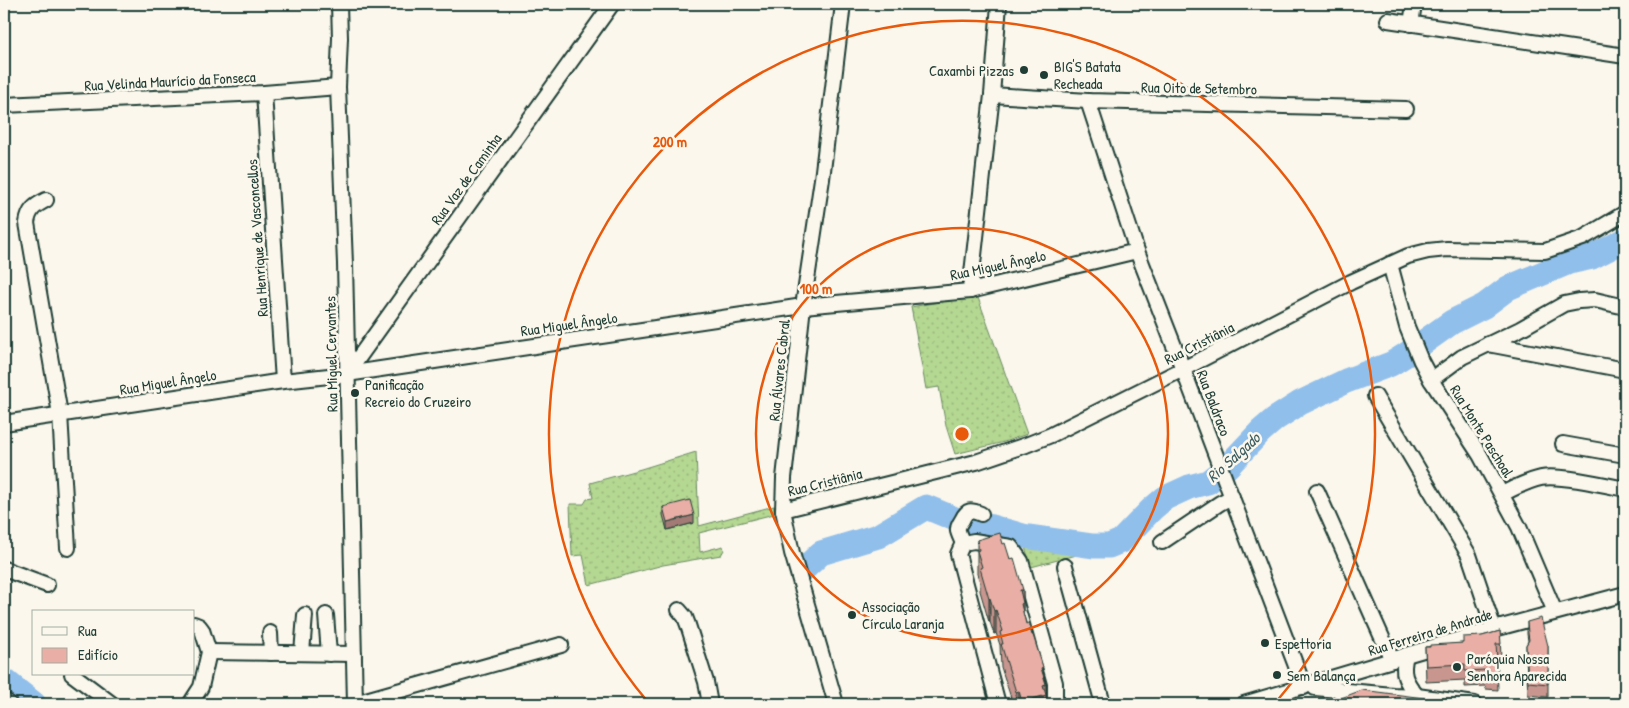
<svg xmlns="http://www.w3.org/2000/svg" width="1629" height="708" font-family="'Patrick Hand',sans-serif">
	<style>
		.grass { fill: url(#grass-dots); stroke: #6a8a62 }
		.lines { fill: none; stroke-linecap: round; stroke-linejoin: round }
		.river { stroke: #91bfeb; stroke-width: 25 }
		.minor-casing { stroke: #1f3d34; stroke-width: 18 }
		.minor { stroke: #fbf7ec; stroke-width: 14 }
		.wall { fill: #c8968e; stroke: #1f3d34 }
		.shaded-wall { fill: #a37a74; stroke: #1f3d34 }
		.building { fill: #e9aea5; stroke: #1f3d34 }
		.ring { fill: none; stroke: #e8590c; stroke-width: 2.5 }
		.poi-dot { fill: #1f3d34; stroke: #fbf7ec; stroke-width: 2 }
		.labels { text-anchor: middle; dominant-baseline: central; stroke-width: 5; stroke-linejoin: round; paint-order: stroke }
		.poi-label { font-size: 15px; fill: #1f3d34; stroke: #fbf7ec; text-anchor: start }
		.street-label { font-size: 15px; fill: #1f3d34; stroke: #fbf7ec }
		.water-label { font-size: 16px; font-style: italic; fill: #3c5e62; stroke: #fbf7ec }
		.centre { fill: #e8590c; stroke: #fbf7ec; stroke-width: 2.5 }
		.ring-label { font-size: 15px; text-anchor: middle; font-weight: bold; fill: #e8590c; stroke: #fbf7ec; stroke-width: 5; stroke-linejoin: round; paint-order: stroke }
	</style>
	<defs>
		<pattern id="grass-dots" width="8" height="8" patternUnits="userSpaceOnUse" patternTransform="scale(1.25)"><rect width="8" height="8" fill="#b4d791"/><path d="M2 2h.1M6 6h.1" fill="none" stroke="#9ab97e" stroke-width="1.8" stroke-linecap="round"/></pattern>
	</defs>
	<rect width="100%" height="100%" fill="#fbf7ec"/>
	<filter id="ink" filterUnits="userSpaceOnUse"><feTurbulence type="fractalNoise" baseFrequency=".02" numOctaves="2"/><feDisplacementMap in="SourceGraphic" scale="10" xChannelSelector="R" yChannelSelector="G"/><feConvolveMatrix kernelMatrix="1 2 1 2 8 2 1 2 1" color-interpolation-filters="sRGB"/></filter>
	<g filter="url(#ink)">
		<g class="grass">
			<path d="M977,295L1027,434L1004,442L955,454L946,426L939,387L926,389L911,307Z"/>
			<path d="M696,452L699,526L774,506V514L699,533L700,552L723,546L724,550L721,555L663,565L589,585L583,555L572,556L570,504H584L587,499L593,498L590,483L641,469Z"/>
			<path d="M1210,474L1213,481L1196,490H1194C1188,494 1184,493 1177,498L1175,496L1162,503L1164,507L1131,537L1133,546L1094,554L1092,551L1031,567L1020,530L1035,533L1048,532L1049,534L1065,532L1067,537C1080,538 1106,545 1117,538C1121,536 1124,533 1127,530L1125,525L1146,509L1157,496L1158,497L1166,493L1195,483L1194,480Z"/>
		</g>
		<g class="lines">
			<g class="river">
				<path d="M804,569L821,553L878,536L926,507L960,521L988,526L1023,536L1093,546H1109L1121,541L1152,509L1165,498L1189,487L1208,482L1228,466L1261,431L1275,419L1300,403L1346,381L1391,364L1407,354L1452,322L1484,306L1508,288L1569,262L1592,257L1625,240"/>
				<path d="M4,680L34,704"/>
			</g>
			<g class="minor-casing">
				<g id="minor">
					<path d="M339,4L340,38L338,87L345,264L355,704"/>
					<path d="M1388,20L1625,56"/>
					<path d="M1411,24L1414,4"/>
					<path d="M264,93L283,381"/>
					<path d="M992,95L1088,101L1406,109"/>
					<path d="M1088,101L1137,251L1183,369L1304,687"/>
					<path d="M4,105L264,93L338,87"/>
					<path d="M46,200C34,206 29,210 27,223L60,414L68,548"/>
					<path d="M1390,264L1407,327L1421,361L1431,380L1480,455L1519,527L1555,612"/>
					<path d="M970,291L992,95L999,4"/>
					<path d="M1488,344L1625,370"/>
					<path d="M347,374L612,4"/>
					<path d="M1431,380L1462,357L1520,329L1564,304L1579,301L1595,300L1625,307"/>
					<path d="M1375,396L1469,555L1494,629"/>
					<path d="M4,423L283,381L347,374L803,306L970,291L1137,251"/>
					<path d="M1563,444L1625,455"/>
					<path d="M1317,491L1392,660"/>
					<path d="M1502,494C1514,488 1527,481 1541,478C1558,474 1606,485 1625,489"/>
					<path d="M783,510L976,462L1026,445L1051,435L1183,369L1351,282L1408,256L1428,251L1447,249L1545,251L1583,238L1625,213"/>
					<path d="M1162,542L1220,503L1232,497"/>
					<path d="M963,543C961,539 959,535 958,531C957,527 960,523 962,520C967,509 971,510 981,514"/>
					<path d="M1065,566L1103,704"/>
					<path d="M4,569L47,585"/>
					<path d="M679,610L685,617L688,625L706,682L710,704"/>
					<path d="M326,615L329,654"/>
					<path d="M270,633L271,653"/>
					<path d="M209,652L354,654"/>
					<path d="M302,653L305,615"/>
					<path d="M1406,655C1401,674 1405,681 1417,696"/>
					<path d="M72,674L112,704"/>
					<path d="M1315,688L1393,695L1417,696L1475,704"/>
					<path d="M4,700L9,704"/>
					<path d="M355,703L561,645"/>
					<path d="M190,704L201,687L209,652L202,630L199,626L194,624"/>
					<path d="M836,704L792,553L783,510L784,478L803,306L822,179L843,4"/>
					<path d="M998,704L958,554L963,543L974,541L1011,547L1021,561L1055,683V704"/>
					<path d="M1244,704L1392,660L1406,655L1494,629L1625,594"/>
				</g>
			</g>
			<use href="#minor" class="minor"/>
		</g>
		<g class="wall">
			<path d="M663,507L694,523L667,530L663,515Z"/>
			<path d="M977,540L1003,544L1023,590V613L1046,684V704H1013L1001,667L1000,645L996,633L994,634L990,622H989L980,591V582L977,574Z"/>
			<path d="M1527,622L1548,646V697L1528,695L1526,657V645L1528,641L1527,634Z"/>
			<path d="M1500,631L1501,660H1497L1498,690L1486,689L1485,686L1465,687V680L1426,682L1425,647L1463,643L1482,636Z"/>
		</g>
		<g class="shaded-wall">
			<path d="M694,515V523L667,530V522Z"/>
			<path d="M1020,590H1023V626L1021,627Z"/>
			<path d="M990,598V622H989V599Z"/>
			<path d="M996,610V633L994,634V611Z"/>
			<path d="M1046,684V704H1022V702L1043,685Z"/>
			<path d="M1019,691V704H1016V692Z"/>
		</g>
		<g class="building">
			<path d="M690,500L694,515L667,522L663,507Z"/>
			<path d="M1000,533L1003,544L1005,543L1010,559L1014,558L1023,590H1020L1023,603L1021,604L1026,624L1028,623L1032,635H1033L1043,667L1041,668L1046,684L1043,685L1046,695L1022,702L1019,691L1016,692L1001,644H1003L1000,632L1003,631L996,610L994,611L990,598L989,599L980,568L982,567L977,551L979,550L977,540Z"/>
			<path d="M1541,618L1548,646V684L1528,682L1526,645L1529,640L1528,633L1527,622Z"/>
			<path d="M1500,631L1501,644H1496L1498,674L1486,673L1485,670L1465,671V664L1426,666L1425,647H1430V645L1463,643V637L1482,636Z"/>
			<path d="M1362,690L1432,699L1434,704H1312L1334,696L1336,700Z"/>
		</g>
	</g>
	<g class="ring">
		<circle cx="962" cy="434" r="206"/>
		<path d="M648 702A413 413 0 1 1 1276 702"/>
	</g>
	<g class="poi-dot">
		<circle cx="1024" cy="70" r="5"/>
		<circle cx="1044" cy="75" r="5"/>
		<circle cx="355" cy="393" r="5"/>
		<circle cx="852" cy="615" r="5"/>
		<circle cx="1265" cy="643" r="5"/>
		<circle cx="1457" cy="667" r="5"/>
		<circle cx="1277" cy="675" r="5"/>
	</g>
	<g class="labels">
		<g class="poi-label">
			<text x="1054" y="66">BIG'S Batata<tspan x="1054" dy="17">Recheada</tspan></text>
			<text x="1014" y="70" text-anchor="end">Caxambi Pizzas</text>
			<text x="365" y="384">Panificação<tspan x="365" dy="17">Recreio do Cruzeiro</tspan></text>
			<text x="862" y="606">Associação<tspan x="862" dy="17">Círculo Laranja</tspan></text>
			<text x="1275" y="643">Espettoria</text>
			<text x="1467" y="658">Paróquia Nossa<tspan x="1467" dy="17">Senhora Aparecida</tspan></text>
			<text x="1287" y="675">Sem Balança</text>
		</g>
		<g class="street-label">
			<text transform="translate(170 81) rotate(-3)">Rua Velinda Maurício da Fonseca</text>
			<text transform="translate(1199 88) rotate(1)">Rua Oito de Setembro</text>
			<text transform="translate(466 179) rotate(-54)">Rua Vaz de Caminha</text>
			<text transform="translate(257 238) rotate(-94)">Rua Henrique de Vasconcellos</text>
			<text transform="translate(998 265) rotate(-12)">Rua Miguel Ângelo</text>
			<text transform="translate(569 324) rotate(-8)">Rua Miguel Ângelo</text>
			<text transform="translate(1199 343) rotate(-27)">Rua Cristiânia</text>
			<text transform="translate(331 354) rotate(-91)">Rua Miguel Cervantes</text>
			<text transform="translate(779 370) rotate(-84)">Rua Álvares Cabral</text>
			<text transform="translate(168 382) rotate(-9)">Rua Miguel Ângelo</text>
			<text transform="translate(1214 403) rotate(69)">Rua Baldraco</text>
			<text transform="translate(1482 431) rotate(58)">Rua Monte Paschoal</text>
			<text transform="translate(825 482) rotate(-14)">Rua Cristiânia</text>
			<text transform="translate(1430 632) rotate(-17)">Rua Ferreira de Andrade</text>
		</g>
		<g class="water-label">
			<text transform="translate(1233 457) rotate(-42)">Rio Salgado</text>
		</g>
	</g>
	<circle cx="962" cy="434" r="8" class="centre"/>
	<g class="ring-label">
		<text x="670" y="147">200 m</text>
		<text x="816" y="294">100 m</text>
	</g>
	<rect width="1629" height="708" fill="none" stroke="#fbf7ec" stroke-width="20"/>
	<rect x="10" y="10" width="1609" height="688" fill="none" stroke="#1f3d34" stroke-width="2" filter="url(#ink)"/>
	<rect x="32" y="610" width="162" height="65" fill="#fbf7ec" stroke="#a3ada2"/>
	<rect x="42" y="627" width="25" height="8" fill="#fbf7ec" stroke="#a3ada2"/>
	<text x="78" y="636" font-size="15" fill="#1f3d34">Rua</text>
	<rect x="42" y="648" width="25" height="15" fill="#e9aea5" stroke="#a3ada2"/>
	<text x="78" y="660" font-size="15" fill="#1f3d34">Edifício</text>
</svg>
